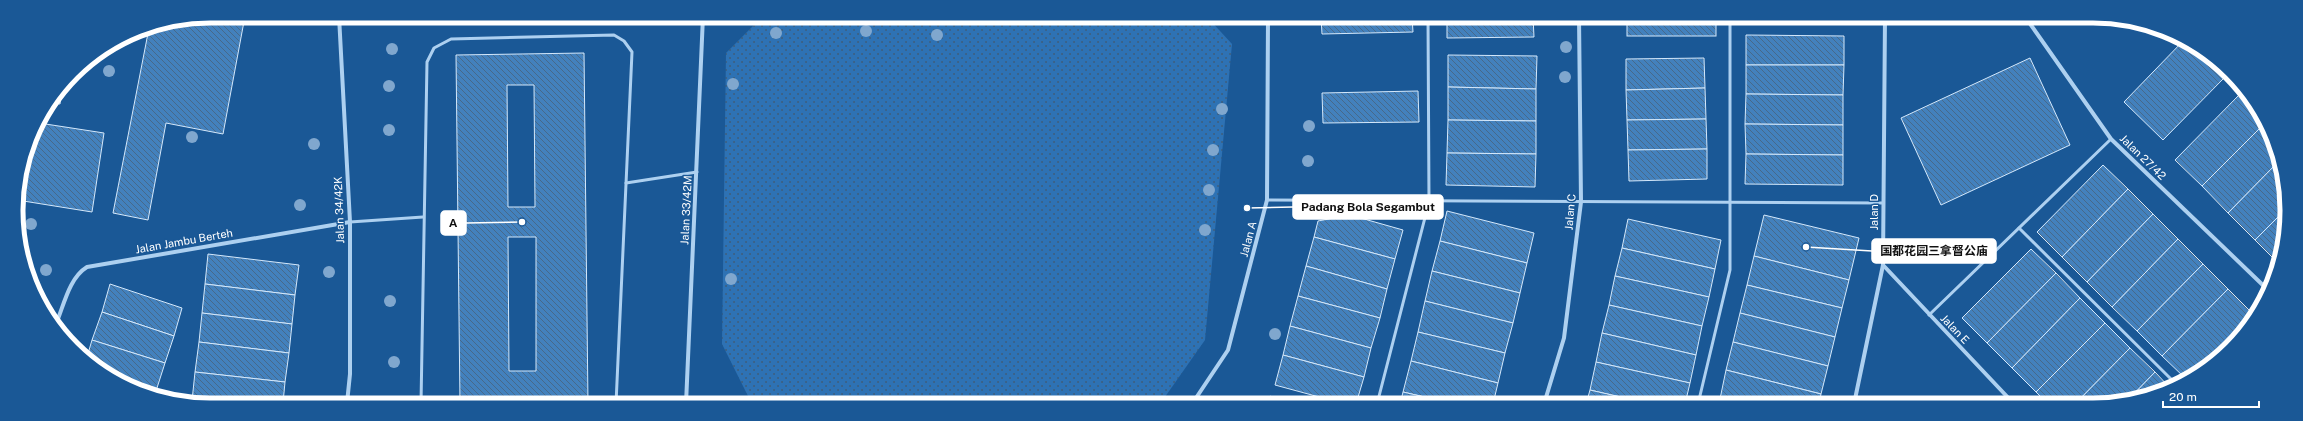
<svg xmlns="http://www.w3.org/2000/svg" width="2303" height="421" font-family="'Public Sans','Noto Sans SC',sans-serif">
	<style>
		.park { fill: url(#park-dots) }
		.building { fill: url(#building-back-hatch); stroke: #d4e8fb; fill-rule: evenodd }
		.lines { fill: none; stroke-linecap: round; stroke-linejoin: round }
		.lane { stroke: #add0f0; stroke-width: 3 }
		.street { stroke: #add0f0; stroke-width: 4 }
		.tree { fill: #80a7ce }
		.labels { text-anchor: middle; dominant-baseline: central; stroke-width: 3; stroke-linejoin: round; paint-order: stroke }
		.street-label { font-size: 11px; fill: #fff; stroke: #1a5896 }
		.rim { fill: none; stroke: #fff; stroke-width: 5 }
		.leader { fill: none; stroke: #fff; stroke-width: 1.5 }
		.callout-dot { fill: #fff; stroke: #1a5896; stroke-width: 1.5 }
		.callout { fill: #fff; stroke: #fff; stroke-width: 1.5 }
		.callout-label { font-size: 12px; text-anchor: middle; font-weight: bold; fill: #111 }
	</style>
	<defs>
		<pattern id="park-dots" width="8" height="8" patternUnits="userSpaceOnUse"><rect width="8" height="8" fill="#2e72b4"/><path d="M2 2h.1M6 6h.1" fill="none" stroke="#3e5d7b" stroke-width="1.8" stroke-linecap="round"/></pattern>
		<pattern id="building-back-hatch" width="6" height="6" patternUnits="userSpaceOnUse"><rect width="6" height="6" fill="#4381bd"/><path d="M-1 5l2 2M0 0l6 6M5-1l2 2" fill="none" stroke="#47698a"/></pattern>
	</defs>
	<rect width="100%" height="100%" fill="#1a5896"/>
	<path class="park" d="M1208,18L1232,44L1205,340L1160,404H752L722,344L726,53L754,25Z"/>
	<g class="building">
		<path d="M210,16H245L223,134L166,123L148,220L113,213L149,28Z"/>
		<path d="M1321,17H1412L1413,32L1322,34Z"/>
		<path d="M1447,17H1533L1534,37L1447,38Z"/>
		<rect x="1627" y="17" width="89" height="19"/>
		<path d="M1746,35L1844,36V65H1746Z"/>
		<path d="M2184,40L2224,78L2163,140L2124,102Z"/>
		<path d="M584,53L588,404H460L456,55ZM507,85H534L535,207H508ZM508,237H536V371H509Z"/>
		<path d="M1448,55L1537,56L1536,89L1448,87Z"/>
		<path d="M1704,58L1705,88L1626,90V59Z"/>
		<path d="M2030,58L2070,145L1941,205L1901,118Z"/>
		<path d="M1746,65H1844L1843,95L1746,94Z"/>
		<path d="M1448,87L1536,89V121L1448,120Z"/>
		<path d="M1705,88L1706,119L1627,120L1626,90Z"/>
		<path d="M62,89L60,104L53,103Z"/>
		<path d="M1418,91L1419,122L1323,123L1322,93Z"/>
		<path d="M1746,94L1843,95V125L1745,124Z"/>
		<path d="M2240,94L2255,109L2263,125L2202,186L2175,160Z"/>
		<path d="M1706,119L1707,149L1628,150L1627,120Z"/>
		<path d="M1448,120L1536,121V154L1447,153Z"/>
		<path d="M39,123L104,133L92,212L17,200L31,136Z"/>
		<path d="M1745,124L1843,125V155L1746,154Z"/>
		<path d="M2263,125L2280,160L2228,213L2202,186Z"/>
		<path d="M1707,149V179L1629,181L1628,150Z"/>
		<path d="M1447,153L1536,154L1535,187L1446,185Z"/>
		<path d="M1746,154L1843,155V185L1745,184Z"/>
		<path d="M2280,160L2284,211L2255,240L2228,213Z"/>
		<path d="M2103,165L2128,189L2062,257L2037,232Z"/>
		<path d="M2128,189L2153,214L2087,282L2062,257Z"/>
		<path d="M1447,211L1534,233L1527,263L1440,241Z"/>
		<path d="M2284,211L2285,236L2277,262L2255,240Z"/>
		<path d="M2153,214L2178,239L2112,307L2087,282Z"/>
		<path d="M1350,215L1403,230L1395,259L1314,237L1318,221Z"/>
		<path d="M1764,215L1859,238L1849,280L1754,256Z"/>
		<path d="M1628,219L1721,240L1715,269L1622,248Z"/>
		<path d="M1314,237L1395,259L1387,289L1306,266Z"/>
		<path d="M2178,239L2203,264L2137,331L2112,307Z"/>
		<path d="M1440,241L1527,263L1520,293L1432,271Z"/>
		<path d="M1622,248L1715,269L1709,297L1615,276Z"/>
		<path d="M2031,249L2056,273L1987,343L1962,318Z"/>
		<path d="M208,254L299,265L295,295L205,284Z"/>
		<path d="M1754,256L1849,280L1842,308L1747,285Z"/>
		<path d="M2203,264L2228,289L2162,356L2137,331Z"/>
		<path d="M1306,266L1387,289L1380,318L1298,296Z"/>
		<path d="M1432,271L1520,293L1513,323L1425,301Z"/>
		<path d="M2056,273L2080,298L2012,368L1987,343Z"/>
		<path d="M1615,276L1709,297L1702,326L1609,305Z"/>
		<path d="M110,284L182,308L174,336L102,312Z"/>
		<path d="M205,284L295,295L292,324L202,313Z"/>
		<path d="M1747,285L1842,308L1835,337L1740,313Z"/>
		<path d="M2228,289L2253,314L2199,369L2185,378L2162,356Z"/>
		<path d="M1298,296L1380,318L1371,348L1290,326Z"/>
		<path d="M2080,298L2105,323L2036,392L2012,368Z"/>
		<path d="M1425,301L1513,323L1505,353L1418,332Z"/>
		<path d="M1609,305L1702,326L1696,355L1602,333Z"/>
		<path d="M102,312L174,336L165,363L92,340Z"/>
		<path d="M202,313L292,324L289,353L199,342Z"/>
		<path d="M1740,313L1835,337L1828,366L1733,342Z"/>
		<path d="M2253,314L2230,348L2199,369Z"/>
		<path d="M2105,323L2130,348L2074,405H2049L2036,392Z"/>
		<path d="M1290,326L1371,348L1364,377L1283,355Z"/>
		<path d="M1418,332L1505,353L1498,383L1411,361Z"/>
		<path d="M1602,333L1696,355L1690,383L1596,362Z"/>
		<path d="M92,340L165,363L156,391L110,376L87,357Z"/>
		<path d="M199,342L289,353L285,382L195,372Z"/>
		<path d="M1733,342L1828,366L1821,394L1726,370Z"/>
		<path d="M2130,348L2155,372L2129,399L2105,405H2074Z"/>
		<path d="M1283,355L1364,377L1356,404H1345L1275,385Z"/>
		<path d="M1411,361L1498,383L1493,404H1455L1403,392Z"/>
		<path d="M1596,362L1690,383L1685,404H1651L1590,390Z"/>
		<path d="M1726,370L1821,394L1819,404H1742L1720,399Z"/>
		<path d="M195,372L285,382L283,403L192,401Z"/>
		<path d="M2155,372L2170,388L2129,399Z"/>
		<path d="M110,376L156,391L155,393L113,379Z"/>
		<path d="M1590,390L1651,404H1586Z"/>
		<path d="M1403,392L1455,404H1400Z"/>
		<path d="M1270,396L1283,404H1266Z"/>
		<path d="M1938,398L1945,404H1931Z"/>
		<path d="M1720,399L1742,404H1718Z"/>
		<path d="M192,401L209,403H192Z"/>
	</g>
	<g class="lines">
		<g class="lane">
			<path d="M626,183L697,172"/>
			<path d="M1267,200L1883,203"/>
			<path d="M350,222L423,217"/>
			<path d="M2019,228L2176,384"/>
			<path d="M1929,315L2111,139"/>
			<path d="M421,404L427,62L434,48L451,39L614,35L624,41L632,52L616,404"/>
			<path d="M1377,404L1429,202L1428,17"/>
			<path d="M1698,404L1730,270V17"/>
		</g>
		<g class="street">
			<path d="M339,16L350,222V374L347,403"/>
			<path d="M2026,18L2111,139L2269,291"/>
			<path d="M1883,265L2015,405"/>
			<path d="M56,324C64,305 69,278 87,267L350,222"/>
			<path d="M686,404L703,16"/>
			<path d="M1192,404L1228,350L1267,200L1268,17"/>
			<path d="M1544,404L1564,338L1581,202L1579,17"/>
			<path d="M1854,404L1883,265L1885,17"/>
		</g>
	</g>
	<g class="tree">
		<circle cx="866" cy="31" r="6"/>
		<circle cx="776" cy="33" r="6"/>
		<circle cx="937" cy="35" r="6"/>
		<circle cx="1566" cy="47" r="6"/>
		<circle cx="392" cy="49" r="6"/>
		<circle cx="109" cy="71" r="6"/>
		<circle cx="1565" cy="77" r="6"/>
		<circle cx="733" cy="84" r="6"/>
		<circle cx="389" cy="86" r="6"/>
		<circle cx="1222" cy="109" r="6"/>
		<circle cx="1309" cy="126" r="6"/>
		<circle cx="389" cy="130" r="6"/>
		<circle cx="192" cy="137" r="6"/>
		<circle cx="314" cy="144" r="6"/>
		<circle cx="1213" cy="150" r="6"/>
		<circle cx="1308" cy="161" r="6"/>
		<circle cx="1209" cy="190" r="6"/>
		<circle cx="300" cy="205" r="6"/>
		<circle cx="31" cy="224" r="6"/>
		<circle cx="1205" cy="230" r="6"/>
		<circle cx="46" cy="270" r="6"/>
		<circle cx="329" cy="272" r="6"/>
		<circle cx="731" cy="279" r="6"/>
		<circle cx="390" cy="301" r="6"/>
		<circle cx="1275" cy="334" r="6"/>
		<circle cx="394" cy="362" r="6"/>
	</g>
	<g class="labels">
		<g class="street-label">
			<text transform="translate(2143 157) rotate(44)">Jalan 27/42</text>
			<text transform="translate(339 210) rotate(-92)">Jalan 34/42K</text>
			<text transform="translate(686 210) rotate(-87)">Jalan 33/42M</text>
			<text transform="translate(1570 212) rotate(-85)">Jalan C</text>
			<text transform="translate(1874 212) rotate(-90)">Jalan D</text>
			<text transform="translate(1248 239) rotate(-75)">Jalan A</text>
			<text transform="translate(184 241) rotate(-10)">Jalan Jambu Berteh</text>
			<text transform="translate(1955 329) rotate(46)">Jalan E</text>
		</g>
	</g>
	<path d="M0 0H2303V421H0ZM210 23H2093A187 187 0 0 1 2280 210V211A187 187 0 0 1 2093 398H210A187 187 0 0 1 23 211V210A187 187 0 0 1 210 23Z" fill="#1a5896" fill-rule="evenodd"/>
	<path class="rim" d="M210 23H2093A187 187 0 0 1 2280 210V211A187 187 0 0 1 2093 398H210A187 187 0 0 1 23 211V210A187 187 0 0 1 210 23Z"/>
	<path class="leader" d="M1247 208L1293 207M522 222L466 223M1806 247L1872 251"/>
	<g class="callout-dot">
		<circle cx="1247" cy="208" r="4"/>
		<circle cx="522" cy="222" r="4"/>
		<circle cx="1806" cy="247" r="4"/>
	</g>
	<g class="callout">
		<rect x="1293" y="195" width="150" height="24" rx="4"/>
		<rect x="441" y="211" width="25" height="24" rx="4"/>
		<rect x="1872" y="239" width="124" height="24" rx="4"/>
	</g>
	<g class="callout-label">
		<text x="1368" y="211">Padang Bola Segambut</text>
		<text x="453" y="227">A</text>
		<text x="1934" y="255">国都花园三拿督公庙</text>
	</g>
	<path d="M2163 401v6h96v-6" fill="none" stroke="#ffffff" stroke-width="2"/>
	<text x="2169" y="401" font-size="12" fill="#ffffff" stroke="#1a5896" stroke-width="3" paint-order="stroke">20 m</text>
</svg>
